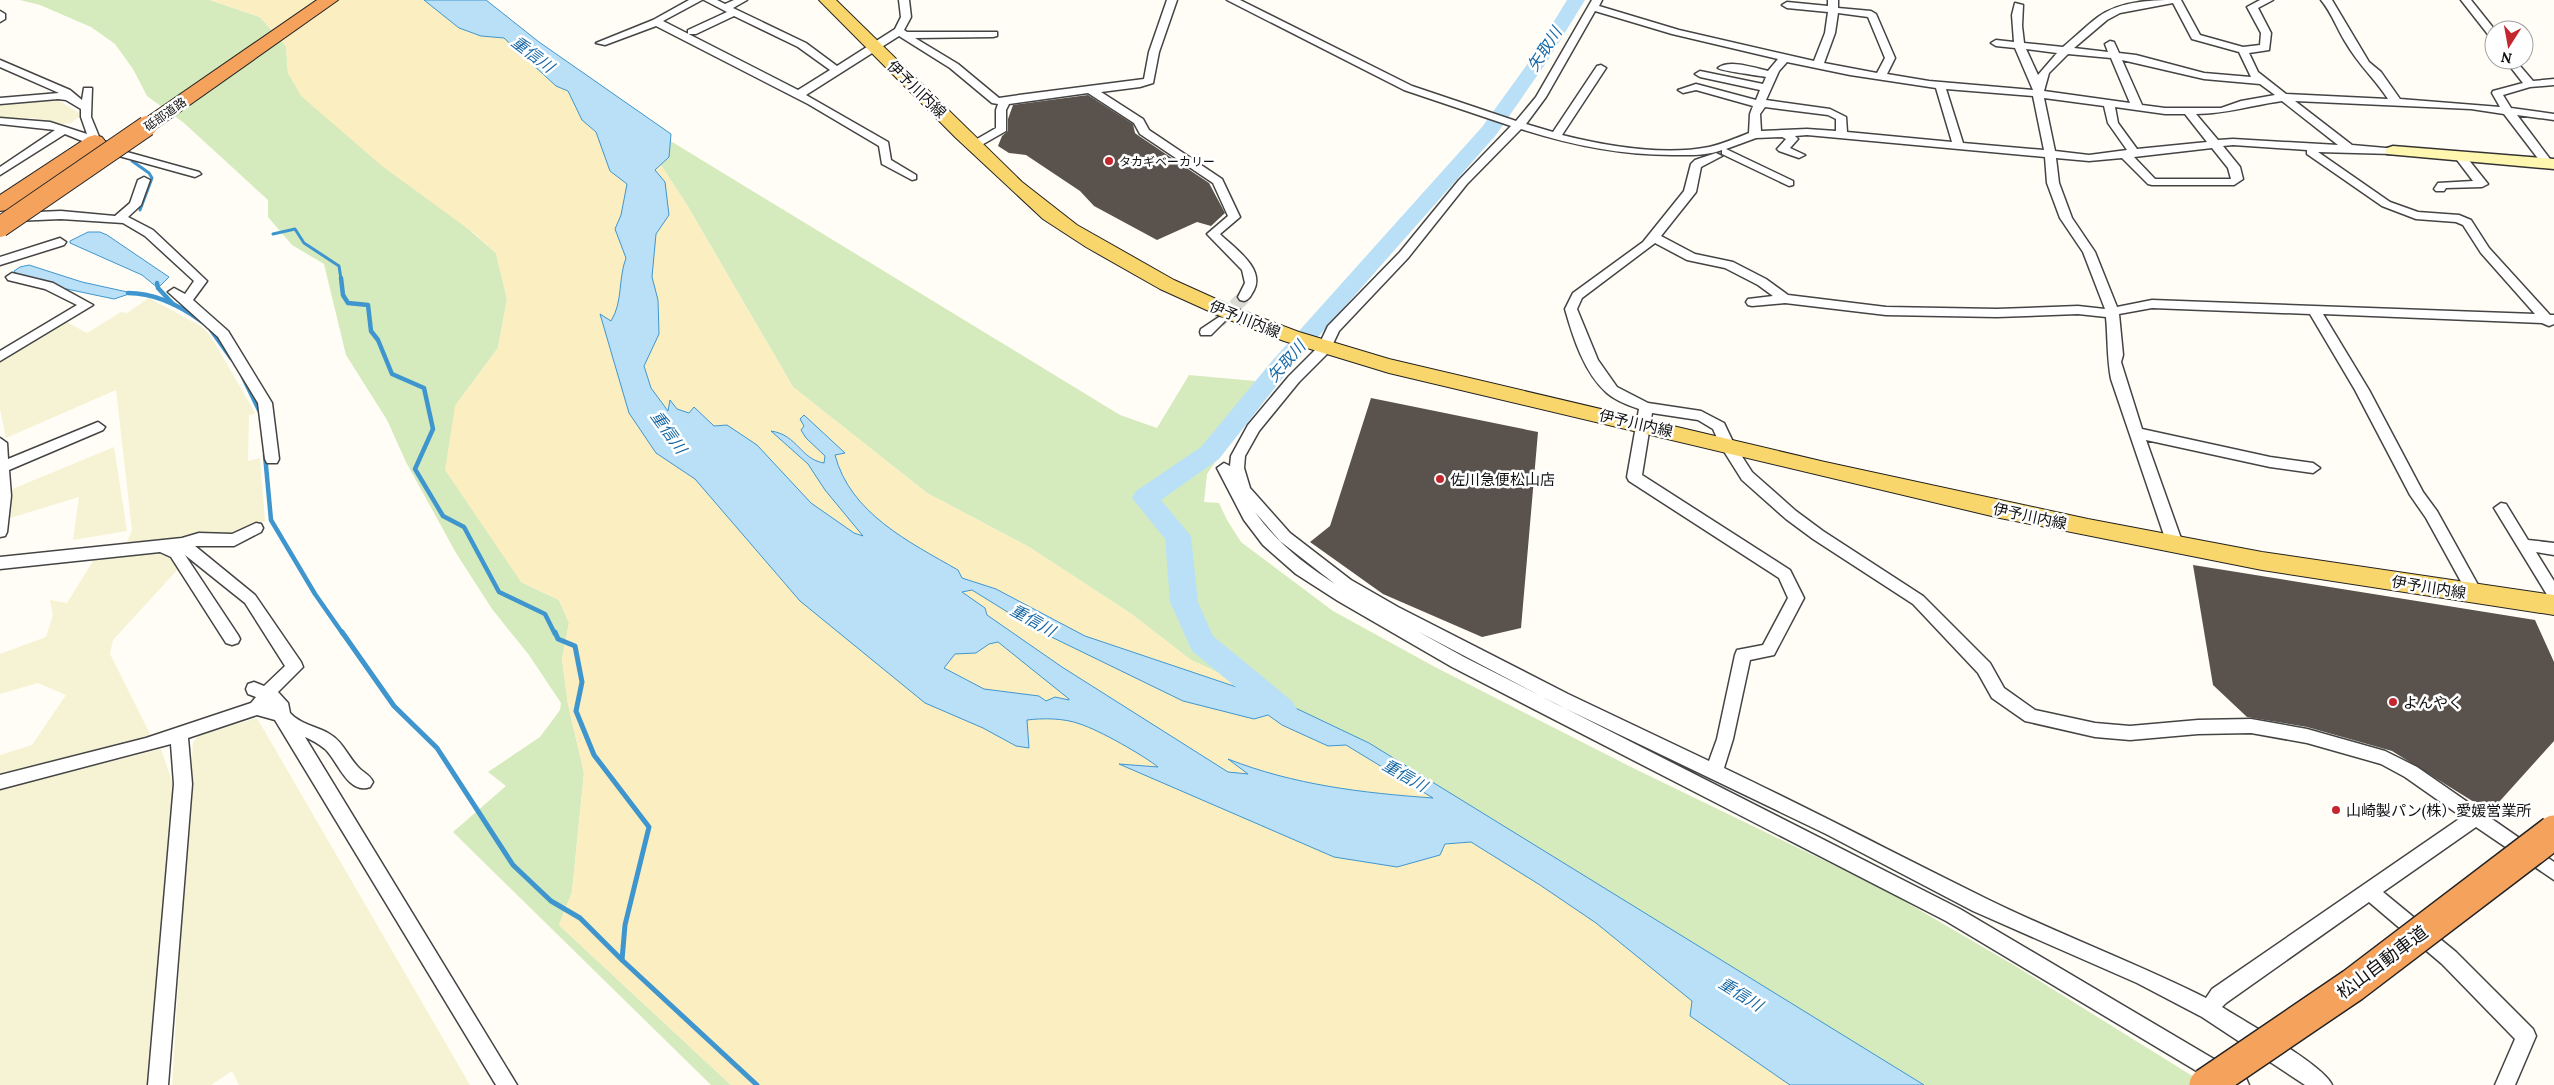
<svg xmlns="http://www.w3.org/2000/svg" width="2554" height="1085" font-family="Lora,'Noto Sans JP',serif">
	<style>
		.farmland { fill: #f6f3d4 }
		.green { fill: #d5ebbd }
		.sand { fill: #fbeec1 }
		.water { fill: #b9e0f7; stroke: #3f96cf; fill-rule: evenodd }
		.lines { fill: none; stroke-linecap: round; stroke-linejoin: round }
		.stream-far2 { stroke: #3f96cf; stroke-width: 3 }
		.stream-far1 { stroke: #3f96cf; stroke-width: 4.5 }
		.stream { stroke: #3f96cf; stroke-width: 5 }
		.river { fill: #b9e0f7; fill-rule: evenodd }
		.building { fill: #5a524d }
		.street-tunnel { stroke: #dbdad3; stroke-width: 14; stroke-dasharray: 14 7; stroke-linecap: butt }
		.street-casing { stroke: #444; stroke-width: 3 }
		.secondary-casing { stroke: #333; stroke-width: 3 }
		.primary-casing { stroke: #222; stroke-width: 2 }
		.highway-casing { stroke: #222; stroke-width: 2 }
		.street { fill: #fff; fill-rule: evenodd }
		.secondary { fill: #fff6b0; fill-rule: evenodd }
		.primary { fill: #f9d66b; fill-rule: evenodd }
		.highway { fill: #f5a25d; fill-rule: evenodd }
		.highway-bridge-far1-casing { stroke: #222; stroke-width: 22; stroke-linecap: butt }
		.highway-bridge-casing { stroke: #222; stroke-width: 36; stroke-linecap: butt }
		.highway-bridge-far1 { stroke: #f5a25d; stroke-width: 20 }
		.highway-bridge { stroke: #f5a25d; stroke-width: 33 }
		.poi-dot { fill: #c4262e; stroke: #fff; stroke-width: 2 }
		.labels { text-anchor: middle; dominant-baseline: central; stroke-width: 5; stroke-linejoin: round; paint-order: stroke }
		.far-street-label { font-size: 12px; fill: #111; stroke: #fff }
		.far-poi-label { font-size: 12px; fill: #111; stroke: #fff; text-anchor: start }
		.street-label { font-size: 15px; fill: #111; stroke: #fff }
		.poi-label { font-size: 15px; fill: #111; stroke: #fff; text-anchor: start }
		.water-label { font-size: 16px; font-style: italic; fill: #1768a6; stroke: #fff }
		.near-street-label { font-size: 18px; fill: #111; stroke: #fff }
	</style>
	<rect width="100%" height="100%" fill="#fffdf5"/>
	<g class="farmland">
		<path d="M58,100L79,113V117L71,123L63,124L33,118H0V104Z"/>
		<path d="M149,298L201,326L210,335L253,409L255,414L249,415L248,461L260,458L265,521L236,537L126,544L132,530L116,390L6,438L0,409V360L65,321L87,333L121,312L127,313Z"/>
		<path d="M114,447L127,531L73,540L79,497L7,519L10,490Z"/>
		<path d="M160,554L169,557L179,568L113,640L110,654L152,738L0,776V755L32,745L66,695L38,683L0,694V654L46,637L53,615L50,600L67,603L95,558Z"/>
		<path d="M257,718L470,1085H239L232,1071L211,1085H172L193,742L198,736Z"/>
		<path d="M161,749L174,787L151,1085H0V789Z"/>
	</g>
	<g class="green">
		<path d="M20,0H210L260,17L286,46L288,73L496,253L507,299L498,348L455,406L521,582L559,600L569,623L562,659L568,704L584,773L572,892L559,925L731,1085H711L453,832L506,786L488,772L540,737L560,710L561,703L529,655L492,609L456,553L406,462L387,420L346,355L324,264L292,245L268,217V200L184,123L147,96L133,69L115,44L91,27L40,5Z"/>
		<path d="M628,115L1120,415L1157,428L1189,375L1277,383L1240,426L1207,474L1204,502L1219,503L1227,520L1241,542L1333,611L1435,667L1631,767L1887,891L2017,967L2207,1085H1922L1369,743L1191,660L1130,613L1029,547L927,493L793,387L687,205Z"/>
	</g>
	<path class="sand" d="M210,0H476L628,115L687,205L793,387L927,493L1029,547L1130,613L1191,660L1369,743L1922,1085H731L559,925L572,892L584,773L568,704L562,659L569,623L559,600L521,582L445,470L455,406L498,348L507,299L496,253L475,234L382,166L301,96L288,73L286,46L260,17Z"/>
	<g class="water">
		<path d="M424,0H486L539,42L671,134L669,157L655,170L665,182L669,215L656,234L652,277L658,300L659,334L644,366L651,388L668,411L670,400L677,409L689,413L694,407L714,426L727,425L757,445L811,503L854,533L863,536L825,490L808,464L771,431C798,435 800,459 824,463L825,456L806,438L801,430L804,426L800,419L804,415L845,453L835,455C850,513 909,542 958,570L962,578L996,589L1085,636L1287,704L1369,743L1924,1085H1790L1690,1016L1692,1001L1596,923L1540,885L1471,842L1445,844L1440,855L1397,867L1334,857L1119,764L1158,767C1143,755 1099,730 1080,724C1064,718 1043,718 1027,720L1029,748L1016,746L983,728L925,703L800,601L695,479L656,453L629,413L600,314L611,321C623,302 618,279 626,258L615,229L621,215L627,184L610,171L596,132L582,120L568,91L556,86L504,38L481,36L459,28ZM972,590L1035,629L1183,701L1254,719L1268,715L1282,725L1328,746L1346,745L1433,798C1363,793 1294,785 1228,759L1248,774L1228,772L1062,667L987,615L985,608L962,592ZM998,642L1069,699V700L1055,697L1046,701L1039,696L984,689L944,668L955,654L976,653L989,644Z"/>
		<path d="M88,232H100L107,235L169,277L158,288L142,275L70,243V241Z"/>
		<path d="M29,265L82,282L132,293L114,299L62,288L16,274L14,271L20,267Z"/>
	</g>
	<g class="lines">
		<g class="stream-far2">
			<path d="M132,161L149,173L152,178L140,210"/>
			<path d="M273,234L295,229L304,243L339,266L341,279"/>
		</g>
		<g class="stream-far1">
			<path d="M341,278L343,295L348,303L368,305L371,331L378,340L392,374L424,388L433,429L415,469L443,516L464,527L499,592L545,614L555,634"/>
			<path d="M157,283L158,288L173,304"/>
			<path d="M128,293C155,293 179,305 201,321"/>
			<path d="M211,330L231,358"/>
			<path d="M243,377L259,410"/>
			<path d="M265,455L271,520L315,594L343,634"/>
		</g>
		<g class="stream">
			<path d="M342,632L394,706L437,748L513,865L551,901L580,918L622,960"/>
			<path d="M555,632L558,639L575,646L582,682L576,711L594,755L649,827L625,925L622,960L757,1085"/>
		</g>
		<path class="river" d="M1567,0H1585L1548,60L1496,135L1288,371L1219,459L1161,500L1191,536L1198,602L1213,636L1292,701L1297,709L1292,717L1282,721L1272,717L1192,651L1170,602L1165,539L1132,498L1136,491L1201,447L1272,361L1482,127L1531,59Z"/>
	</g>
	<g class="building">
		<path d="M1088,95L1133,124L1135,133L1139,136L1209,183L1225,213L1211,226L1197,222L1157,240L1094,206L1080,191L1026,155L1009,153L998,146L1002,136L1008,131V119L1013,105Z"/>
		<path d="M1371,398L1538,432L1521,628L1482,637L1383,594L1310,542L1330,526Z"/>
		<path d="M2193,565L2535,620L2554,662V741L2490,812L2392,751L2307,727L2247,717L2213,685Z"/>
	</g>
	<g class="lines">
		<path class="street-tunnel" d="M1219,321L1244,297"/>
		<g class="street-casing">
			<g id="street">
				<path d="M689,0H702L663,21L798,90L830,70L798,47L734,16L696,34H688V30L727,12L704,0H717L725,4L734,0H747L733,8L806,43L837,66L895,29L901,17L899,0H909L911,17L904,30L907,32H997V36L993,37L915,38L958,64L999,98L1019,95L1144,79L1149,52L1167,0H1177L1159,52L1153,83L1140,87L1101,92L1143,119L1149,130L1222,179L1240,217L1220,234C1234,248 1265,268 1254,290C1251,295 1250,299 1244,301L1240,300L1238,297L1245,283L1242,270L1207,234L1228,216L1213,183L1140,134L1134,123L1088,93L1009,104L1006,110V131L978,147H970V143L996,128V110L998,104L992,103L950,68L899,36L806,95L888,142L891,160L916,175V179L912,180L882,164L879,146L808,104L656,26L605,45L596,43L653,20Z"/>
				<path d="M1227,0H1240L1412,86L1516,121L1536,97L1592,0H1602L1599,6L1679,30L1814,61L1825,33L1828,12L1787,8L1782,5L1787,2L1828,6V0H1838V8L1871,11L1876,14L1895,58L1887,74L1929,81L2033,90L2015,48L1996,46L1991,43L1996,40L2014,42L2012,15L2015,3L2023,5L2022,26L2024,43L2063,47C2075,37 2086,26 2098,17C2121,0 2154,0 2181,0L2200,35L2243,47L2260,45L2261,33L2247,7L2260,0H2273L2258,8L2271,33L2269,50L2249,53L2258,72L2286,94L2388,99C2375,79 2358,64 2346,43C2337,29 2332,13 2321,0H2332L2369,62L2381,72L2400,99L2500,107L2492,93L2493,91L2523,83L2505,60H2515L2533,81L2554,79V85L2530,87L2503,95L2511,108L2554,114V120L2517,115L2553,163L2547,166L2543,165L2504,114L2471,109L2295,101L2352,145L2397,149V153L2393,154L2318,152L2390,202L2418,212L2459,215L2471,220L2489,248L2550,315H2554V324L2549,326L2542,323L2323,314L2369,390L2423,492L2437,511L2483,594L2480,598H2470L2426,518L2410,495L2355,390L2310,314L2152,308L2119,314L2123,355L2121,362L2142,429L2270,457L2313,463L2320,468L2313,473L2270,467L2146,440L2183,544L2180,548H2170L2167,544L2111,379C2107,359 2108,338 2106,317L2078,314L1997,317L1886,315L1785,303L1752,306L1748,305L1746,302L1748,299L1773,296L1758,285L1725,268L1687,260L1655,243L1582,298L1577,309L1598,360L1617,387L1648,403L1701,411L1724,423L1734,444L1752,472L1796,511L1823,531L1923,596L1990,663L2004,688L2035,710L2095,723L2130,726L2198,720L2251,719L2307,729L2385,751L2417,767L2554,862V880L2476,827L2383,892L2456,952L2533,1029L2536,1036L2515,1085H2495L2515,1039L2442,964L2369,902L2226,1003L2222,1007C2245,1022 2324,1065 2332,1085H2305L2202,1017L2137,983L1973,911L1826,834L1556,704L1417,631L1464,657L1960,909L2246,1078L2249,1085H2220L1946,921L1452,667L1338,601L1296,574L1263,545L1244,520L1217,468L1224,463L1230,466L1231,456L1248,425L1289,376L1318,347L1328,326L1400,252L1459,180L1511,126L1404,90ZM2173,3L2192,39L2239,52L2251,77L2204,73L2136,55L2119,53L2114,42L2110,41L2105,44L2108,52L2074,48L2107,20L2120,13ZM1595,11L1672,34L1778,59L1768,71C1755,68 1729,59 1718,68C1721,71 1757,75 1766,77L1763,84L1700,71L1695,74L1700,77L1760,90L1756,100L1696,84L1678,90L1683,93L1696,90L1753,106L1750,114L1749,133C1736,138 1723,144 1709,147C1664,156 1606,146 1562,135L1606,68L1601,65L1597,66L1553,132L1526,124L1546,97ZM1838,13L1868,17L1885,58L1877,73L1824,63L1835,33ZM2026,49L2057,53L2038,75ZM2068,54L2111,58L2130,103L2044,91L2049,73ZM2122,60L2204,79L2260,84L2275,95L2241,101L2221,108H2165L2142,105ZM1787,62L1850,75L1936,88L1952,142L1847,132L1846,117L1830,109L1766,100L1779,71ZM1946,89L2033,96L2044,150L1963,143ZM2044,98L2104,106L2108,123L2127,150L2089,155L2055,151ZM2282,101L2338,145L2233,139L2218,140L2196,114C2226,114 2253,105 2282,101ZM1765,107L1828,115L1836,119V131L1807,129L1761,131L1760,114ZM2115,107L2165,114H2185L2207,142L2137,149L2118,123ZM1521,129C1571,145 1619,155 1672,155C1689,155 1706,156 1722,150V154L1789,186L1793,185V181L1726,149L1756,138L1782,137L1786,139L1777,149L1779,151L1799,158L1805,155L1790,148L1798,139L1795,136L1807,135L2045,157L2047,183L2060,218L2083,252L2105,309L2078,306L1997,309L1886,307L1788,295L1766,279L1733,262L1695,254L1661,236L1696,192L1701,167L1722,156L1716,153L1695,160L1691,164L1684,191L1643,242L1573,293L1565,309C1573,337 1584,373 1607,393C1616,401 1628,405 1639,409L1627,477L1629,481L1779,578L1788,598L1763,645L1737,650L1735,655L1717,739L1709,761L1568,694L1398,607L1351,580L1290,533L1250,488L1244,468L1245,456L1259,431L1299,382L1329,352L1339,331L1408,258L1467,184ZM2233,145L2307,150V154L2382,206L2416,219L2456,222L2463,225L2481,253L2535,314L2152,300L2117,307L2095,252L2072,218L2059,183L2056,158L2089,161L2122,158L2148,184L2152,185H2234L2243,179L2240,167L2223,146ZM2212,148L2228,168L2231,179H2155L2134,157ZM1652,413L1698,420L1713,429L1720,445L1742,480L1786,519L1813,539L1913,604L1978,673L1992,698L2025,721L2095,737L2130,740L2198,734L2251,733L2307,743L2381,764L2405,777L2462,817L2212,989L2206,998C2134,962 2058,934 1985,898C1898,855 1812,810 1724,768L1733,739L1750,660L1774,655L1804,598L1790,570L1642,475ZM1255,512L1280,541L1335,584C1304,564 1277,543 1255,512Z"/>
				<path d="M2461,0H2471L2495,30L2494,38L2490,37Z"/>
				<path d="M0,11L5,14V19L0,22Z"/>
				<path d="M0,60L70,90L82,100L84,88H92L91,117L100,139L127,152L199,172L201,174L195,177L119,156L65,134L0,175V167L55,130L0,124V118L50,122L87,134L81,117V109L66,100L58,99L0,104V98L59,93L0,67Z"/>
				<path d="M2460,153L2464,154L2488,184L2482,187L2446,188L2444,191H2436L2434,189L2438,183L2473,181L2454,156Z"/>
				<path d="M144,177L150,180L141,205L128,217L153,230L207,281L193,300L228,331L272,403L279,459L277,463H267L265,459L258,403L218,337L168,292L174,288L185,294L194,281L145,236L123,223L61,219L14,221L8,217L14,213L61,211L115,216L130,203L138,180Z"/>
				<path d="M60,238L66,242L64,245L0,265V257Z"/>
				<path d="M12,273L53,283L93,305L0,361V351L77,305L45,289L8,280L6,277Z"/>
				<path d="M1219,317L1224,318L1225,321L1211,335H1201L1200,332L1201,329Z"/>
				<path d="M98,422L105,427L103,430L9,470L11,496L7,532L5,536L0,537V438L7,443L8,459Z"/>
				<path d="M2501,503L2506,504L2528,540L2554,543V555L2536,552L2554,581V600L2549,598L2494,508Z"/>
				<path d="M256,523L261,524L263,528L261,532L234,546H195L255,595L301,662L303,667L278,692L288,703L290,713C300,724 315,726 328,733C343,741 348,757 359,768C364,773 370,775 373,782L370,787C348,795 338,761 325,749C319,744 312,740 305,737L517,1085H496L275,720L257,715L188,738L192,784L168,1085H148L174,784L171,744L0,789V775L146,738L251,703L256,697L248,694L246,689L248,684L254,682L264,686L285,666L245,603L185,555L238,635L240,639L238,643L232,645L226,643L171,557L160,552L0,569V557L182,538L199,533L232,534Z"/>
			</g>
		</g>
		<g class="secondary-casing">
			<path id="secondary" d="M2393,146L2554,159V169L2387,154L2385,151L2387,148Z"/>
		</g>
		<g class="primary-casing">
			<path id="primary" d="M819,0H836L1022,182L1077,225L1174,280L1236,308L1299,332L1389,359L1825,462L2088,519L2262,552L2554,595V615L2262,570L2000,518L1389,373L1284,341L1222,317L1160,289L1086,247L1043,219L955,137Z"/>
		</g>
		<g class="highway-casing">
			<g id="highway">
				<path d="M317,0H338L154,130H140L137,126L140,122Z"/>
				<path d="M95,135L102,137L105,141L102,145L8,210L0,211V195L88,137Z"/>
			</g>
		</g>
		<use href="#street" class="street"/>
		<use href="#secondary" class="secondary"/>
		<use href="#primary" class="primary"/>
		<use href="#highway" class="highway"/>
		<g class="highway-bridge-far1-casing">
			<path id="highway-bridge-far1" d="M0,227L147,126"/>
		</g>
		<g class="highway-bridge-casing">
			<path id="highway-bridge" d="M2206,1085L2353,985L2554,832"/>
		</g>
		<use href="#highway-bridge-far1" class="highway-bridge-far1"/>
		<use href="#highway-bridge" class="highway-bridge"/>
	</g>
	<g class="poi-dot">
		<circle cx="1109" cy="161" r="5"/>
		<circle cx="1440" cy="479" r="5"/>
		<circle cx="2393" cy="702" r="5"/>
		<circle cx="2336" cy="810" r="5"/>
	</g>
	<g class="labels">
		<g class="far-street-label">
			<text transform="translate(165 114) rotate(-35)">砥部道路</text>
		</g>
		<g class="far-poi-label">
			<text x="1119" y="161">タカギベーカリー</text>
		</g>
		<g class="street-label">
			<text transform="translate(917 89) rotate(44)">伊予川内線</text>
			<text transform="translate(1245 319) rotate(22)">伊予川内線</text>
			<text transform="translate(1636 423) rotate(13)">伊予川内線</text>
			<text transform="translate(2030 516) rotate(12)">伊予川内線</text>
			<text transform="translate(2429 587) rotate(9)">伊予川内線</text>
		</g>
		<g class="poi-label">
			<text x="1450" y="479">佐川急便松山店</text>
			<text x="2403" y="702">よんやく</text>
			<text x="2346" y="810">山崎製パン(株）愛媛営業所</text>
		</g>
		<g class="water-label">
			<text transform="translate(1544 49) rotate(-57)">矢取川</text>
			<text transform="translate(533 54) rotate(37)">重信川</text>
			<text transform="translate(1286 361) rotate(-49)">矢取川</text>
			<text transform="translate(669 432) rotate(54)">重信川</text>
			<text transform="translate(1033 620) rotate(29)">重信川</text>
			<text transform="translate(1405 775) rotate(30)">重信川</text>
			<text transform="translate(1741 994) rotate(32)">重信川</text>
		</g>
		<g class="near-street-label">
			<text transform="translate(2382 962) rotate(-37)">松山自動車道</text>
		</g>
	</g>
	<g transform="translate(2509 45) rotate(191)"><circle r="24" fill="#ffffff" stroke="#a0a0a0"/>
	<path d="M0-4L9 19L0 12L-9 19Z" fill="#c4262e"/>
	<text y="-8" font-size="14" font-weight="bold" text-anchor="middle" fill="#111111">N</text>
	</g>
</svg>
